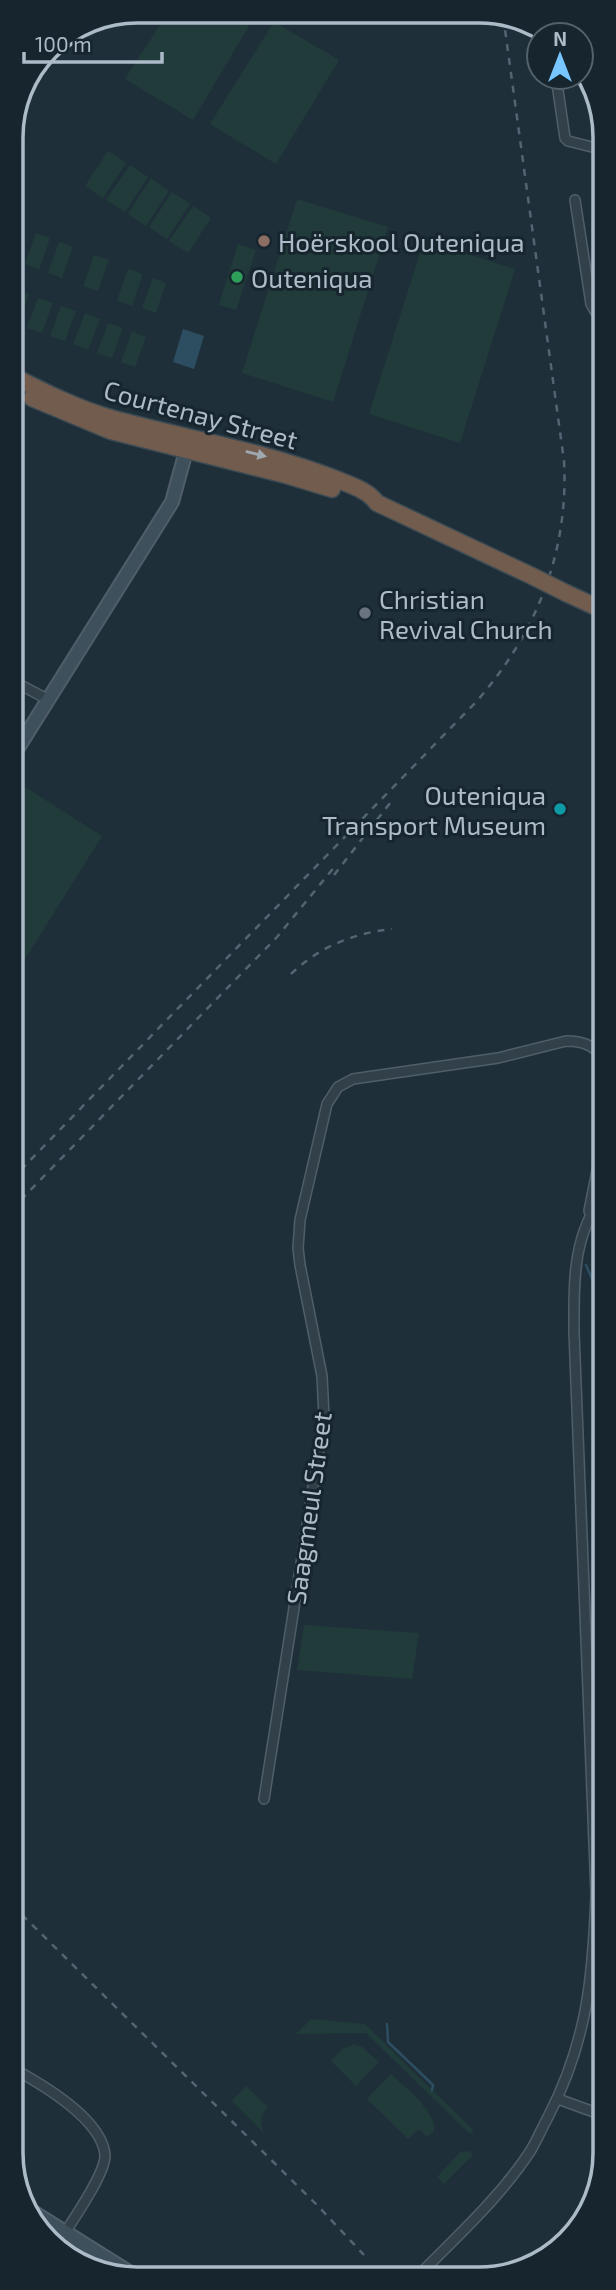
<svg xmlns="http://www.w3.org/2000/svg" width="616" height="2290" font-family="'Exo 2',sans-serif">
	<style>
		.green { fill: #203b39 }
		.water { fill: #2d4d61 }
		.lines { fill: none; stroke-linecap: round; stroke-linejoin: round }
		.stream { stroke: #2d4d61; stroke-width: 2.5 }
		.street-casing { stroke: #4f5e68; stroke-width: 12 }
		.secondary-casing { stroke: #4f5e68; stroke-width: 16 }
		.highway-casing { stroke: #3c4b54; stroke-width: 19 }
		.street { stroke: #32404a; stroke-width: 9 }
		.secondary { stroke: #3f505d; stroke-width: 12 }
		.highway { stroke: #715c4e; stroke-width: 16 }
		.rail { stroke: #536572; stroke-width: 2.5; stroke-dasharray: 7 7; stroke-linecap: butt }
		.highway-bridge-casing { stroke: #3c4b54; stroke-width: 19; stroke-linecap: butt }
		.highway-bridge { stroke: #715c4e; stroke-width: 16 }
		.oneway { fill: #a0a8af }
		.education-dot { fill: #8d6e63; stroke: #17252e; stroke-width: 2.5 }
		.leisure-dot { fill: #2e9e5b; stroke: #17252e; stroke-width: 2.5 }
		.worship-dot { fill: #6b7280; stroke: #17252e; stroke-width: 2.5 }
		.culture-dot { fill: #0f9aa8; stroke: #17252e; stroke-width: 2.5 }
		.labels { text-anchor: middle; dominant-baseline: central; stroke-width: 6; stroke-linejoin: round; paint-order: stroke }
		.poi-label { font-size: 26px; fill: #acbbc7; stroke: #17252e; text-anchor: start }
		.street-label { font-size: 26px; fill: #acbbc7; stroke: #17252e }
		.rim { fill: none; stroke: #acbbc7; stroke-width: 3.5 }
	</style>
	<rect width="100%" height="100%" fill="#1e2f3a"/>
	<g class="green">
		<path d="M169,11L253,12L256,14L193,120L125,79Z"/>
		<path d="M274,22L339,60L276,164L210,124Z"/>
		<path d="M108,151L126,163L103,198L85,186Z"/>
		<path d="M130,165L148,177L125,212L106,200Z"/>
		<path d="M151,178L169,191L146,226L128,214Z"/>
		<path d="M172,192L190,204L167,239L149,227Z"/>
		<path d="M297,199L388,227L333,402L242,373Z"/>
		<path d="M193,206L211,218L188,253L169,241Z"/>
		<path d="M36,233L50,238L39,270L25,264Z"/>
		<path d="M424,240L515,269L460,443L369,414Z"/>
		<path d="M59,242L73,247L62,278L48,273Z"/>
		<path d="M238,244L256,250L236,310L219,305Z"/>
		<path d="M94,255L109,260L98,291L83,286Z"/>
		<path d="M128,269L143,274L132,306L117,300Z"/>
		<path d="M153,278L166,283L156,313L142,308Z"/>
		<path d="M15,289L29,294L18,325L11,322V299Z"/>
		<path d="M38,298L53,303L42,333L27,328Z"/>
		<path d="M61,306L76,311L65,341L50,336Z"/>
		<path d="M85,313L100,319L88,350L73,344Z"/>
		<path d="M108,323L123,328L112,358L97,353Z"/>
		<path d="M132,331L146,337L135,367L121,362Z"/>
		<path d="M14,780L102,836L11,981V785Z"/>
		<path d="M304,1625L419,1633L412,1679L297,1670Z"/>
		<path d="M311,2019L365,2024L474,2131L470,2134L366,2033L296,2034Z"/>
		<path d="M354,2044L362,2047L379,2062L356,2086L331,2061L342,2049Z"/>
		<path d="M391,2074C404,2086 438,2113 434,2131L427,2137L419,2129L408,2139L367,2099Z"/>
		<path d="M246,2086L268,2107C260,2116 259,2122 264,2133L232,2101Z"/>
		<path d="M470,2151L473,2155L444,2184L437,2177L460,2152Z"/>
	</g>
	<path class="water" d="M183,329L204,336L194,369L173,362Z"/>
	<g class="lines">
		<g class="stream">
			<path d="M586,1265L596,1288L605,1302"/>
			<path d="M387,2024L388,2042L433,2085L432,2090"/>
		</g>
		<g class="street-casing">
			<g id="street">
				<path d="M556,77L565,138L568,141L604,150"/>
				<path d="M575,200L591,304L595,311L604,318"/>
				<path d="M11,680L49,700"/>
				<path d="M589,1211L605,1131"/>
				<path d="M264,1799L324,1417L322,1376L300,1265L298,1248L300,1220L327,1104L338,1087L353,1079L498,1058L566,1041C584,1041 597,1046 605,1063"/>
				<path d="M12,2068C40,2083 102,2119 105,2155C106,2174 68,2227 57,2245"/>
				<path d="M558,2099L605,2116"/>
				<path d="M416,2278C455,2238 500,2198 531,2150C537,2140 542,2128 548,2117C587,2042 593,1977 596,1894L574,1332C574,1280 572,1236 605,1192"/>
			</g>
		</g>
		<g class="secondary-casing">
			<g id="secondary">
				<path d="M11,759L172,502L188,444"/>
				<path d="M30,2210L137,2277"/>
				<path d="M72,2247L119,2277"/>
			</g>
		</g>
		<g class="highway-casing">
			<g id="highway">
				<path d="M11,375C44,392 78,409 114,419C188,439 264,451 336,479C350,485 368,490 377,503L532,576"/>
				<path d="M32,398L111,431L286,475L332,489"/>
				<path d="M566,593L605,611"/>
			</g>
		</g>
		<use href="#street" class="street"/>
		<use href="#secondary" class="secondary"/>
		<use href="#highway" class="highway"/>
		<g class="rail">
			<path d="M334,875L390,803"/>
			<path d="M291,974C319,947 354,933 392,929"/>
			<path d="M11,1180L476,702C536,634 569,552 564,461L503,15"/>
			<path d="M11,1210L277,937L336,865"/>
			<path d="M12,1905L318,2206L364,2255"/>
		</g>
		<g class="highway-bridge-casing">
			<path id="highway-bridge" d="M532,576L566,593"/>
		</g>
		<use href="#highway-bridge" class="highway-bridge"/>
	</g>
	<defs><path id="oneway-solid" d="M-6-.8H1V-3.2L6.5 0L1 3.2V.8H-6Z" transform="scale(1.75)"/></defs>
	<use class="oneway" href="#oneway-solid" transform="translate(256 454) rotate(14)"/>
	<circle class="education-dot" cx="264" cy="241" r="7"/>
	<circle class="leisure-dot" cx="237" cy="277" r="7"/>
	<circle class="worship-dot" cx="365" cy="613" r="7"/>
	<circle class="culture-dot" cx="560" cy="809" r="7"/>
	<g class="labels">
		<g class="poi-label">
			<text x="278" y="241">Hoërskool Outeniqua</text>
			<text x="251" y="277">Outeniqua</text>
			<text x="379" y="598">Christian<tspan x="379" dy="30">Revival Church</tspan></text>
			<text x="546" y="794" text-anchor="end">Outeniqua<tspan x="546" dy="30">Transport Museum</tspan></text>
		</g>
		<g class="street-label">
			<text transform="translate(201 414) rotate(15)">Courtenay Street</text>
			<text transform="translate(308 1508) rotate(-82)">Saagmeul Street</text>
		</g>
	</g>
	<path d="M0 0H616V2290H0ZM137 23H479A114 114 0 0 1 593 137V2153A114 114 0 0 1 479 2267H137A114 114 0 0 1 23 2153V137A114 114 0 0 1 137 23Z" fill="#17252e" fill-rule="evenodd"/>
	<path class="rim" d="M137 23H479A114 114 0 0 1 593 137V2153A114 114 0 0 1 479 2267H137A114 114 0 0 1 23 2153V137A114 114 0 0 1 137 23Z"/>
	<g transform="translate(560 56)"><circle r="33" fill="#17252e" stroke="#53616b" stroke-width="2"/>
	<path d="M0-5L12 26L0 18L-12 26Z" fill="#78c6ff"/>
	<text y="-10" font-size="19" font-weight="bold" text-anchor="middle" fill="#acbbc7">N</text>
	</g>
	<path d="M24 52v10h138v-10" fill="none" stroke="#acbbc7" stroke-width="3.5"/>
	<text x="35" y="52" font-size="21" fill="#acbbc7" stroke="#17252e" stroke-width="5" paint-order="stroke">100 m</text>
</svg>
